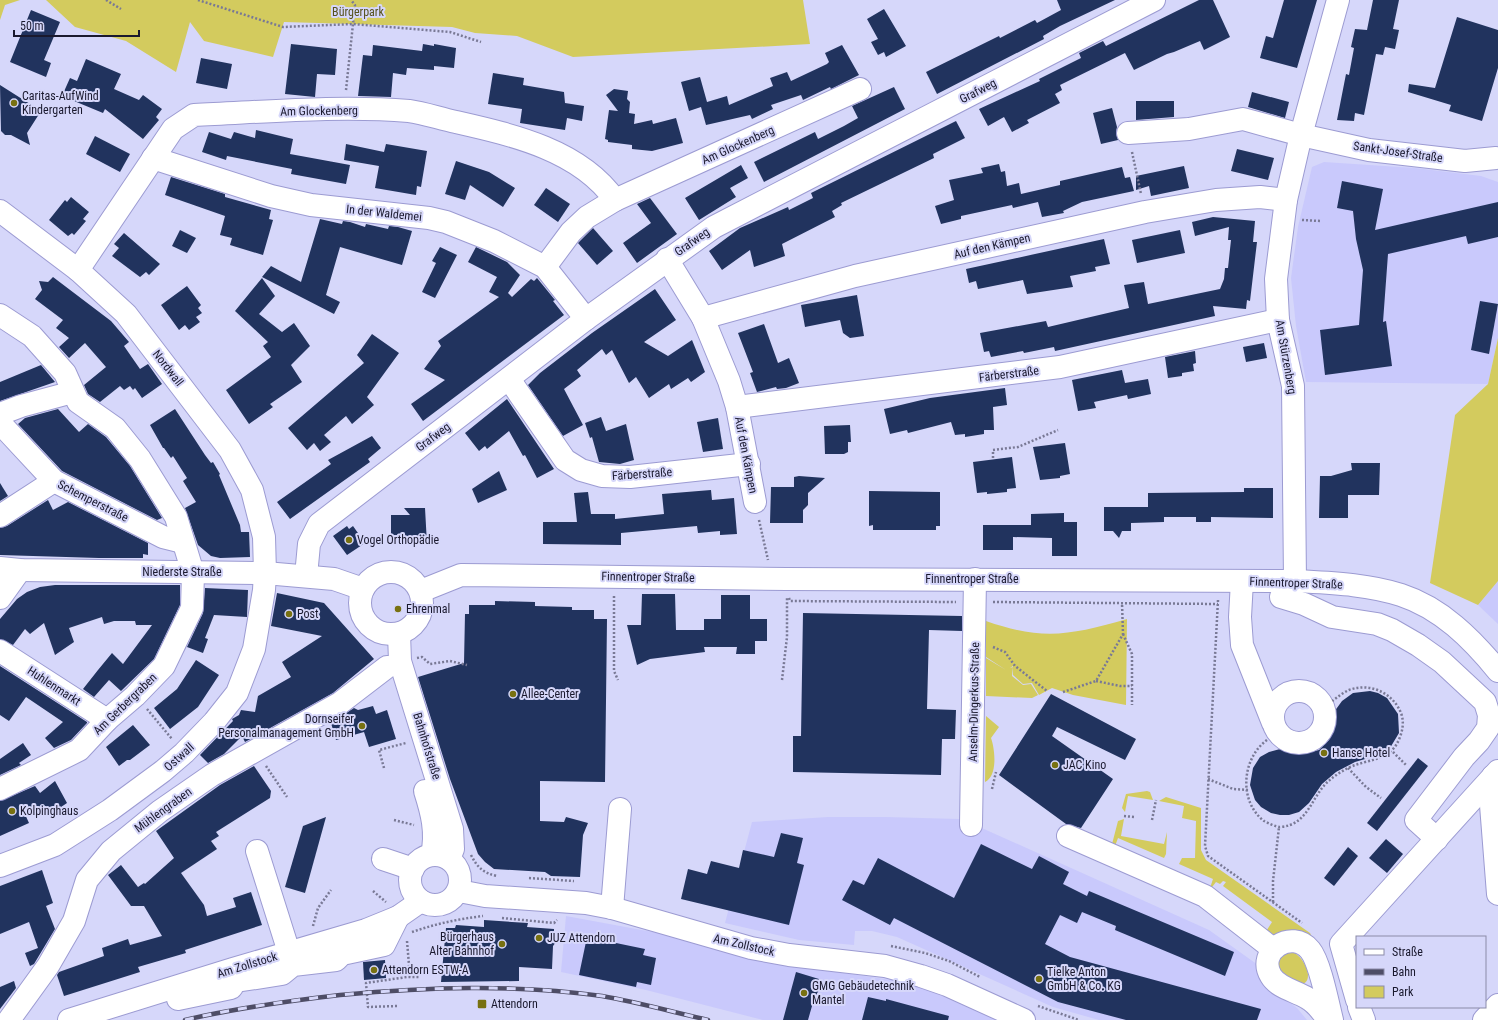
<svg xmlns="http://www.w3.org/2000/svg" width="1498" height="1020" font-family="'Roboto Condensed',sans-serif">
	<style>
		.built { fill: #c9c9fc }
		.green { fill: #d3cb5e }
		.building { fill: #21335e }
		.lines { fill: none; stroke-linecap: round; stroke-linejoin: round }
		.minor-casing { stroke: #9c9bd2; stroke-width: 24 }
		.path { stroke: #797995; stroke-width: 2.5; stroke-dasharray: 2 2; stroke-linecap: butt }
		.minor { stroke: #fff; stroke-width: 22 }
		.rail-casing { stroke: #4e4d66; stroke-width: 4.5 }
		.rail { stroke: #d6d7fa; stroke-width: 3; stroke-dasharray: 9; stroke-linecap: butt }
		.poi-dot { fill: #787111; stroke: #d6d7fa; stroke-width: 1.5 }
		.labels { text-anchor: middle; dominant-baseline: central; stroke-width: 4; stroke-linejoin: round; paint-order: stroke }
		.park-label { font-size: 12px; fill: #56521d; stroke: #d6d7fa }
		.street-label { font-size: 12px; fill: #1a192e; stroke: #d6d7fa }
		.poi-label { font-size: 12px; fill: #1a192e; stroke: #d6d7fa; text-anchor: start }
	</style>
	<rect width="100%" height="100%" fill="#d6d7fa"/>
	<g class="built">
		<path d="M1324,162L1415,168L1481,176L1498,182V338L1488,384L1306,382L1296,326L1291,278L1298,227L1312,167Z"/>
		<path d="M1498,581V624L1478,605Z"/>
		<path d="M828,817H886L959,819L984,829L1209,930L1258,965L1265,984L1297,1008L1307,1020H1099L1053,1007L897,937L872,931H855L854,945L799,940L725,923L752,822Z"/>
		<path d="M566,916L658,933L761,961L912,983L997,1020H763L646,990L561,972Z"/>
	</g>
	<g class="green">
		<path d="M0,0H20L5,5L0,20Z"/>
		<path d="M46,0H803L810,44L573,57L517,36L475,33L452,27L284,22L273,57L204,41L190,22L176,72L126,41L75,27Z"/>
		<path d="M1498,338V581L1478,605L1430,583L1455,415L1488,384Z"/>
		<path d="M1127,619L1126,705L1073,695L1052,688L1039,695L1032,683L1023,684L1013,675V666L1010,668L1013,667L1012,676L1023,685L1031,684L1038,695L1032,698L986,696V658L1006,670L986,657V621C1043,641 1071,635 1127,619Z"/>
		<path d="M986,716L999,727L991,738C995,749 998,776 985,782Z"/>
		<path d="M1147,791L1150,792L1153,800L1128,796L1125,812L1122,808L1126,794Z"/>
		<path d="M1166,797L1201,808V850L1206,860L1310,933L1319,951L1265,933L1272,922L1223,886L1226,882L1223,881L1220,884L1216,882L1209,891L1213,879L1179,864L1182,858H1195L1196,821L1182,818L1184,806L1159,801Z"/>
		<path d="M1124,819L1121,836L1164,844L1167,832L1166,854L1164,858L1118,838L1114,849L1111,848L1118,821Z"/>
		<path d="M1292,952C1303,955 1315,979 1303,984L1282,975L1278,964L1282,955Z"/>
	</g>
	<g class="building">
		<path d="M1057,0H1115L1060,26L1043,36L1044,39L937,94L926,72L999,36L1000,38L1035,20L1037,23L1061,10Z"/>
		<path d="M1199,0H1213L1230,37L1204,50L1200,41L1174,52L1167,54L1134,70L1125,53L1060,85L1062,90L1055,94L1060,103L1027,120L1029,123L1012,132L1004,117L988,126L979,109L1040,81L1039,79L1081,58L1079,53L1103,41L1106,46Z"/>
		<path d="M1284,0H1317L1297,68L1260,58L1266,36L1273,38Z"/>
		<path d="M1373,0H1399L1393,29L1399,30L1395,49L1385,47L1383,55L1376,54L1364,115L1355,113L1354,121L1337,120L1346,74L1349,75L1354,48L1351,47L1355,29L1367,30Z"/>
		<path d="M884,9L906,46L886,57L884,52L878,55L871,42L878,39L867,19Z"/>
		<path d="M31,10L60,22L44,60L51,63L46,77L10,62Z"/>
		<path d="M1457,17L1498,30V68L1482,121L1449,111L1451,105L1408,92L1409,84L1435,88Z"/>
		<path d="M291,44L337,49L335,75L317,74L315,97L285,94Z"/>
		<path d="M423,44L434,46V44L456,48L454,68L434,66V70L407,68L406,75L393,73L391,97L358,96L363,55L372,56L373,45L422,51Z"/>
		<path d="M842,45L859,75L831,89L830,87L803,100L801,95L771,105L773,109L752,119L750,115L706,125L701,107L689,111L681,82L700,77L707,102L727,96L729,105L773,86L770,78L787,72L791,81L827,64L829,62L825,53Z"/>
		<path d="M201,58L232,64L227,89L196,83Z"/>
		<path d="M86,59L121,74L114,89L139,100L143,95L162,109L156,117L159,120L143,139L105,109L103,113L62,96L70,78L77,81Z"/>
		<path d="M493,73L524,78L523,85L564,92L565,103L584,106L582,121L567,118L565,130L520,123L522,109L488,104Z"/>
		<path d="M0,85L41,111L27,133L30,145L11,135H5L1,131Z"/>
		<path d="M894,87L905,109L764,182L754,162L815,132L818,139L844,126L858,118L852,106Z"/>
		<path d="M614,89L628,91L627,99L630,102L629,113L635,114L634,124L652,120L653,124L676,118L683,143L652,151L632,149V145L608,142V140L605,139L609,110L618,111L606,95Z"/>
		<path d="M1252,92L1289,102L1285,118L1248,107Z"/>
		<path d="M1136,101H1174V117L1136,120Z"/>
		<path d="M1112,108L1117,127L1116,133L1118,140L1101,144L1093,113Z"/>
		<path d="M956,121L965,138L933,154L934,158L841,203L842,205L832,211L835,217L782,244L785,256L754,267L750,250L722,270L709,251L740,228L788,207L789,210L813,198L811,193Z"/>
		<path d="M256,130L293,139L290,154L350,165L346,184L291,174L292,169L227,156L226,160L202,152L209,132L231,139L234,132L255,138Z"/>
		<path d="M95,136L130,154L120,172L86,154Z"/>
		<path d="M346,144L384,152L386,144L427,151L421,187L417,186L416,195L375,188L379,166L344,160Z"/>
		<path d="M1237,149L1274,158L1268,180L1231,171Z"/>
		<path d="M456,161L489,172L515,188L503,207L470,185L465,200L445,194Z"/>
		<path d="M999,164L1001,172L1005,171L1007,186L1019,183L1021,194L1060,185V181L1122,167L1125,178L1130,177L1134,191L1082,202L1063,211L1064,213L1042,217L1038,202L1013,208L1012,205L961,216V219L941,224L935,206L954,200L949,180L983,173L981,168Z"/>
		<path d="M741,165L748,178L730,188L736,197L699,220L685,198Z"/>
		<path d="M1184,166L1189,188L1151,196L1149,186L1136,190V176Z"/>
		<path d="M171,177L225,194V197L271,210L269,219L273,220L263,255L230,245L232,238L220,235L225,216L165,195Z"/>
		<path d="M1342,181L1383,189L1375,230L1498,202V237L1468,244L1466,236L1388,254L1383,322L1386,321L1392,366L1325,375L1320,330L1359,325L1363,270L1356,239L1353,211L1337,208Z"/>
		<path d="M546,188L570,204L558,222L534,205Z"/>
		<path d="M71,197L89,212L83,219L86,221L74,235L72,233L68,236L49,220L65,200L67,202Z"/>
		<path d="M650,198L677,234L637,263L623,243L651,223L637,204Z"/>
		<path d="M1213,217L1255,221L1253,242H1257L1250,301L1247,300L1246,309L1213,306L1215,316L1055,351L1054,347L1024,353L1023,351L991,357L989,351L984,352L980,333L1046,321L1048,327L1129,308L1124,285L1144,282L1148,304L1220,289L1224,279L1225,268H1228L1231,240H1228L1229,227L1195,236L1192,222Z"/>
		<path d="M320,219L342,224L343,221L350,222L365,227L366,224L388,229L389,226L398,227L412,231L402,265L340,247L326,295L340,302L334,314L262,277L271,266L301,282Z"/>
		<path d="M593,228L613,251L597,265L578,243Z"/>
		<path d="M180,230L196,238L187,253L172,246Z"/>
		<path d="M1180,230L1185,253L1137,263L1132,240Z"/>
		<path d="M124,233L160,264L149,275L146,272L140,277L112,256L119,248L114,244Z"/>
		<path d="M1104,239L1110,264L1095,267L1096,271L1070,276L1073,287L1027,294L1023,280L978,289L976,281L969,283L966,269Z"/>
		<path d="M440,247L457,255L435,298L422,292L436,263L432,261Z"/>
		<path d="M476,247L507,262L520,275L508,293L512,297L531,279L534,281L537,278L555,300L553,301L564,315L423,421L411,404L445,380L424,369L441,346L438,341L499,297L489,292L497,277L468,262Z"/>
		<path d="M53,277L111,321L129,342L124,346L140,369L148,364L162,384L142,398L135,388L133,390L130,386L124,390L120,386L100,402L88,394L84,385L106,367L85,343L69,358L59,347L69,338L56,328L63,320L35,299L42,290L39,281L48,282Z"/>
		<path d="M262,278L275,296L259,314L282,332L294,323L310,346L291,365L302,382L270,404L273,407L249,424L226,390L271,357L263,346L268,342L235,311Z"/>
		<path d="M187,286L201,305L198,308L202,313L196,317L200,322L189,330L185,325L179,330L161,305Z"/>
		<path d="M655,289L676,320L644,342L668,356L692,340L705,372L691,382L688,378L671,389L669,384L649,398L636,377L629,383L612,350L606,355L602,349L577,370L581,376L564,389L583,425L563,436L528,385L540,373L592,333Z"/>
		<path d="M857,295L864,336L850,338L843,333L840,320L805,327L801,305Z"/>
		<path d="M1480,301L1498,304L1489,354L1471,350Z"/>
		<path d="M764,324L778,363L789,358L799,383L786,388L777,389L776,387L757,392L750,373L753,372L738,333Z"/>
		<path d="M372,334L399,353L367,397L374,405L352,424L346,416L324,435L331,442L320,451L314,443L307,450L288,428L364,363L357,355Z"/>
		<path d="M1264,343L1267,358L1246,362L1243,347Z"/>
		<path d="M1195,351L1196,363L1193,364L1194,371L1182,373V376L1168,378L1165,357Z"/>
		<path d="M41,365L55,382L0,401V382Z"/>
		<path d="M1122,370L1125,383L1148,379L1151,394L1128,399L1127,395L1094,402L1096,408L1078,411L1072,380Z"/>
		<path d="M1005,388L1007,405L993,407L994,430H984V434L965,437V434L955,435L951,422L908,433L907,430L890,434L884,409L930,398Z"/>
		<path d="M507,399L554,469L537,478L525,455L523,456L509,431L487,449L485,446L479,451L465,433Z"/>
		<path d="M58,409L79,432L88,424L106,437L130,466L162,518L157,520L62,471L18,424L25,418Z"/>
		<path d="M175,409L205,455L211,463L213,462L220,474L219,475L240,525L241,532H249L250,557L220,558L211,556L198,545L185,508L196,502L183,481L187,478L173,456L171,458L164,448H163L150,425Z"/>
		<path d="M601,417L606,431L626,424L634,460L620,464L599,462L592,437L590,438L585,423Z"/>
		<path d="M718,418L723,449L703,452L697,422Z"/>
		<path d="M850,425L851,442H848V452L844,454H825L824,426Z"/>
		<path d="M372,436L381,448L368,459L370,462L290,519L277,502L331,464L328,460Z"/>
		<path d="M1065,443L1070,474L1060,476V478L1040,480L1033,447Z"/>
		<path d="M1012,457L1016,488L1007,489V492L987,494V492L977,493L973,462Z"/>
		<path d="M1351,463H1380L1379,495H1348V518H1319L1320,476H1331L1352,470Z"/>
		<path d="M499,471L507,490L478,503L472,489Z"/>
		<path d="M799,476L825,478L808,493V505L803,510V523H770L771,487H794V477Z"/>
		<path d="M0,483L8,496L0,501Z"/>
		<path d="M1244,488H1273V518L1211,517V522H1196V517H1164V522L1131,523V531H1122L1119,538L1113,531H1104V507H1148V493L1244,492Z"/>
		<path d="M711,490L712,500L734,498L737,534L720,535V531L698,533L697,526L621,533V545L543,544V522H577L574,493L588,492L591,514H615V519L664,514L662,494Z"/>
		<path d="M869,491L940,492V526H936V530H873V525L869,526Z"/>
		<path d="M48,500L53,510L68,502L148,543V555L143,554V558H99L0,555V528L7,526Z"/>
		<path d="M404,508H425L427,544L391,543V515H410Z"/>
		<path d="M1064,513V522H1077V556H1052V538L1013,537V550H983V525H1031V514Z"/>
		<path d="M347,526L349,529L353,526L365,543L347,555L333,536Z"/>
		<path d="M55,585H180V605L154,659L121,691L109,680L94,697L83,689L98,670L112,653L123,664L152,625H136L135,621H114L104,624L102,617L69,628L74,642L55,655L44,623L30,634L25,629L13,645L0,639V619L17,599L27,592L40,587Z"/>
		<path d="M205,588L248,590L247,617L214,615L205,638L208,639L203,653L187,647L203,613Z"/>
		<path d="M277,593L324,603L374,659L333,693L245,742L242,736L224,754L208,763L200,755L233,721L232,719L239,715L241,710L255,712L258,696L291,677L282,662L322,636L271,626Z"/>
		<path d="M642,594H675L676,630H704V619H721V595H750V619H767V641H755V654H736L737,647H704L705,652L650,659L637,665L627,625H641Z"/>
		<path d="M495,601L535,602V606L572,607V610H594V619H607L605,782L540,781V821L564,822L566,817L588,823L583,835L580,877L551,876L545,872L494,869L485,862L478,854L450,779L418,677L464,663L465,614H469V605H495Z"/>
		<path d="M803,613L962,616V631L929,630L927,709L956,710L955,739H942L941,775L793,772V736H801Z"/>
		<path d="M196,660L219,675L198,707L170,729L154,708L177,689Z"/>
		<path d="M0,666L87,722V723L71,740L54,748L45,738L63,722L26,697L9,721L0,715Z"/>
		<path d="M1370,691L1378,693L1387,698L1398,714L1399,733L1390,748L1382,754L1355,762L1336,772L1322,784L1309,803L1299,812L1289,815H1280L1271,813L1261,807L1255,800L1250,785L1253,768L1260,757L1269,752L1280,749L1306,753L1319,750L1329,740L1333,731L1334,712L1342,701L1353,693Z"/>
		<path d="M1051,694L1136,739L1125,760L1057,727L1052,736L1113,779L1081,828L1066,824L999,775Z"/>
		<path d="M373,706L376,714L387,710L396,739L369,747L364,732L336,740L331,723L354,708L358,710Z"/>
		<path d="M133,725L150,745L130,760H127L119,766L106,747Z"/>
		<path d="M23,743L31,755L19,763L21,765L0,775V759Z"/>
		<path d="M1418,758L1428,766L1377,831L1367,823Z"/>
		<path d="M254,766L271,791L270,798L216,832L219,836L211,841L217,849L181,873L204,905L207,916L236,907L233,898L251,892L262,925L185,950L186,953L138,967L140,972L64,996L57,975L59,972L104,956L102,948L128,939L130,945L162,936L144,906H131L108,875L121,865L138,887L144,883L145,884L174,858L156,831L220,785Z"/>
		<path d="M55,781L67,803L52,813L45,815L23,810L29,823L0,836V801L35,786L40,793Z"/>
		<path d="M326,817L305,893L285,887L303,826Z"/>
		<path d="M781,833L803,838L797,863L804,865L789,925L681,899L688,869L707,874L711,861L739,868L743,850L774,857Z"/>
		<path d="M1386,839L1403,854L1387,873L1369,858Z"/>
		<path d="M981,844L1032,869L1039,856L1069,872L1063,884L1087,896L1089,891L1234,952L1225,976L1115,930L1116,926L1082,912L1077,923L1060,915L1045,944L1070,957L1261,1009L1257,1020H1126L1058,1002L894,918L890,925L842,900L853,880L864,885L878,858L954,898Z"/>
		<path d="M1348,847L1358,856L1334,886L1324,878Z"/>
		<path d="M42,870L53,903L46,906L55,929L34,964L30,966L25,953L38,948L29,922L0,934V886Z"/>
		<path d="M484,920L528,923L527,927L554,929V938L556,942L553,946L552,969L519,967V981L441,982L446,928H455L456,925L484,927Z"/>
		<path d="M587,937L645,949L643,955L656,958L651,985L637,982L636,987L579,975Z"/>
		<path d="M385,960L386,978L364,980L363,962Z"/>
		<path d="M796,972L819,979L817,986L820,988L814,999L808,1020H783Z"/>
		<path d="M14,981L16,988L0,1009V987Z"/>
		<path d="M868,997L886,1001V999L949,1016L948,1020H862Z"/>
	</g>
	<g class="lines">
		<g class="minor-casing">
			<g id="minor">
				<path d="M1128,133L1189,129L1243,119L1301,135L1369,150L1465,161L1496,158"/>
				<path d="M153,158L271,196L311,205L429,218L446,222L494,241L545,267L586,319"/>
				<path d="M615,200L860,89"/>
				<path d="M0,211L78,270L126,314L230,450L252,490L264,537L265,573L264,590L254,649L237,693L214,722L184,753L163,771L110,810L55,845L0,866"/>
				<path d="M667,259L703,318L729,381L737,407L755,502"/>
				<path d="M78,270L173,129L194,115C264,112 339,105 409,111C424,113 441,119 456,122C513,135 580,150 615,200L587,217L571,232L545,267"/>
				<path d="M0,315L32,336L65,373L78,402L115,428L140,459L176,517L193,573L192,608L164,666L135,696L107,720L79,750L0,789"/>
				<path d="M703,318L855,276L1145,212L1216,200L1260,197L1286,200"/>
				<path d="M509,379L565,460L581,470L602,476L630,477L749,464"/>
				<path d="M737,407L1060,367L1278,320"/>
				<path d="M0,414L21,406L73,392"/>
				<path d="M0,423L54,481L163,537L183,542"/>
				<path d="M0,516L54,481"/>
				<path d="M0,568L20,570L265,573L334,579L363,589"/>
				<circle cx="391" cy="603" r="31"/>
				<path d="M306,576L309,544L319,524L586,319L714,227L1154,0"/>
				<path d="M1242,581L1240,617L1242,645L1273,723"/>
				<path d="M1295,581L1293,386L1278,320L1276,279L1286,200L1301,135L1338,0"/>
				<path d="M421,591L461,575L787,579L1295,581C1330,583 1367,584 1401,595C1441,608 1472,639 1498,671"/>
				<path d="M1281,597L1304,604L1332,617L1377,624L1392,630L1418,645L1442,662L1485,702L1489,715L1488,728L1479,741L1464,757L1416,820L1437,839"/>
				<path d="M0,598L20,570"/>
				<path d="M399,634L400,661L452,829L453,849L449,859"/>
				<path d="M0,651L107,720"/>
				<circle cx="1299" cy="717" r="26"/>
				<path d="M1493,776L1491,805L1498,894"/>
				<path d="M425,791C432,813 437,832 432,855"/>
				<path d="M971,825L975,579"/>
				<path d="M1068,836L1205,896L1273,949"/>
				<path d="M257,851L293,965"/>
				<circle cx="435" cy="880" r="25"/>
				<path d="M383,859L413,869"/>
				<path d="M459,891L485,896L586,903L612,908L751,948L789,955L885,966L921,976L947,985L1024,1020"/>
				<path d="M612,908L620,809"/>
				<path d="M178,999L231,988L236,981L282,974L293,965L336,960L342,954L384,945L398,917"/>
				<path d="M1357,1000L1341,944L1498,771"/>
				<path d="M1359,1007L1364,1020"/>
				<path d="M9,1020L48,966L74,921L87,880L111,851L160,811L212,775L340,703L387,667"/>
				<path d="M69,1020L233,969L366,930L398,917L421,901"/>
				<path d="M1328,1020C1322,1011 1316,1003 1307,998C1296,991 1278,988 1271,976C1256,951 1292,928 1310,950C1320,962 1328,1004 1332,1020"/>
				<path d="M1484,1020L1498,1005"/>
			</g>
		</g>
		<g class="path">
			<path d="M106,0L121,9"/>
			<path d="M198,0L283,27L353,24L450,32L481,42"/>
			<path d="M346,90L355,5L351,0"/>
			<path d="M1132,152L1141,194"/>
			<path d="M1302,220L1321,221"/>
			<path d="M993,458V450L1018,447L1058,430"/>
			<path d="M759,520L768,560"/>
			<path d="M614,596V671L618,680"/>
			<path d="M789,598L790,601L956,602"/>
			<path d="M1218,600L1205,846L1208,856L1302,923"/>
			<path d="M993,602L1218,604"/>
			<path d="M1123,634L1132,654V705"/>
			<path d="M993,647L1005,652L1015,666L1047,691"/>
			<path d="M417,658L422,657L430,664L450,661L467,665"/>
			<path d="M782,680L787,637V597"/>
			<path d="M1096,681L1120,686H1132"/>
			<path d="M1063,692L1096,681L1123,634L1122,603"/>
			<path d="M147,709L172,739"/>
			<path d="M1267,740C1242,758 1238,801 1264,821C1268,823 1276,827 1280,827C1310,825 1311,794 1331,779C1336,775 1342,771 1348,768C1369,758 1391,762 1400,737C1403,729 1404,721 1401,713C1393,693 1370,682 1349,690C1340,694 1332,702 1324,707"/>
			<path d="M1393,752L1406,765"/>
			<path d="M266,766L287,797"/>
			<path d="M384,768L379,750L406,743"/>
			<path d="M1348,768L1366,787L1381,798"/>
			<path d="M1208,779L1233,789L1250,790"/>
			<path d="M992,789L996,772"/>
			<path d="M1124,816L1134,817"/>
			<path d="M394,820L414,825"/>
			<path d="M1152,820L1156,800"/>
			<path d="M471,855C477,867 483,873 497,876"/>
			<path d="M529,878L574,881"/>
			<path d="M373,891L386,902"/>
			<path d="M1273,902V881L1279,827"/>
			<path d="M502,918L554,923L557,920"/>
			<path d="M313,926L318,908L331,890"/>
			<path d="M412,932C435,924 458,919 483,916"/>
			<path d="M407,941L410,977"/>
			<path d="M891,946L925,953L949,961L980,977"/>
			<path d="M397,1006L368,1007L366,983L407,977H420"/>
			<path d="M1038,1006L1079,1020"/>
		</g>
		<use href="#minor" class="minor"/>
		<g class="rail-casing">
			<path id="rail" d="M185,1020C236,1008 288,1001 340,995C427,987 515,984 602,996C637,1002 673,1012 708,1020"/>
		</g>
		<use href="#rail" class="rail"/>
	</g>
	<g class="poi-dot">
		<circle cx="14" cy="103" r="4"/>
		<circle cx="349" cy="540" r="4"/>
		<circle cx="398" cy="609" r="4"/>
		<circle cx="289" cy="614" r="4"/>
		<circle cx="513" cy="694" r="4"/>
		<circle cx="362" cy="726" r="4"/>
		<circle cx="1324" cy="753" r="4"/>
		<circle cx="1055" cy="765" r="4"/>
		<circle cx="12" cy="811" r="4"/>
		<circle cx="539" cy="938" r="4"/>
		<circle cx="502" cy="944" r="4"/>
		<circle cx="374" cy="970" r="4"/>
		<circle cx="1039" cy="979" r="4"/>
		<circle cx="804" cy="993" r="4"/>
		<rect x="477" y="999" width="10" height="10" rx="2"/>
	</g>
	<g class="labels">
		<g class="park-label">
			<text x="358" y="12">Bürgerpark</text>
		</g>
		<g class="street-label">
			<text transform="translate(978 91) rotate(-27)">Grafweg</text>
			<text transform="translate(319 111) rotate(-1)">Am Glockenberg</text>
			<text transform="translate(738 145) rotate(-24)">Am Glockenberg</text>
			<text transform="translate(1398 152) rotate(8)">Sankt-Josef-Straße</text>
			<text transform="translate(384 213) rotate(6)">In der Waldemei</text>
			<text transform="translate(692 242) rotate(-35)">Grafweg</text>
			<text transform="translate(992 246) rotate(-13)">Auf den Kämpen</text>
			<text transform="translate(1286 357) rotate(80)">Am Stürzenberg</text>
			<text transform="translate(168 368) rotate(52)">Nordwall</text>
			<text transform="translate(1009 374) rotate(-7)">Färberstraße</text>
			<text transform="translate(433 437) rotate(-37)">Grafweg</text>
			<text transform="translate(746 455) rotate(79)">Auf den Kämpen</text>
			<text transform="translate(642 474) rotate(-4)">Färberstraße</text>
			<text transform="translate(93 501) rotate(27)">Schemperstraße</text>
			<text x="182" y="572">Niederste Straße</text>
			<text transform="translate(648 577) rotate(1)">Finnentroper Straße</text>
			<text x="972" y="579">Finnentroper Straße</text>
			<text transform="translate(1296 583) rotate(2)">Finnentroper Straße</text>
			<text transform="translate(54 686) rotate(33)">Huhlenmarkt</text>
			<text transform="translate(974 702) rotate(-89)">Anselm-Dingerkus-Straße</text>
			<text transform="translate(125 704) rotate(-44)">Am Gerbergraben</text>
			<text transform="translate(427 746) rotate(73)">Bahnhofstraße</text>
			<text transform="translate(179 757) rotate(-42)">Ostwall</text>
			<text transform="translate(163 810) rotate(-36)">Mühlengraben</text>
			<text transform="translate(744 945) rotate(13)">Am Zollstock</text>
			<text transform="translate(247 965) rotate(-17)">Am Zollstock</text>
		</g>
		<g class="poi-label">
			<text x="22" y="96">Caritas-AufWind<tspan x="22" dy="14">Kindergarten</tspan></text>
			<text x="357" y="540">Vogel Orthopädie</text>
			<text x="406" y="609">Ehrenmal</text>
			<text x="297" y="614">Post</text>
			<text x="521" y="694">Allee-Center</text>
			<text x="354" y="719" text-anchor="end">Dornseifer<tspan x="354" dy="14">Personalmanagement GmbH</tspan></text>
			<text x="1332" y="753">Hanse Hotel</text>
			<text x="1063" y="765">JAC Kino</text>
			<text x="20" y="811">Kolpinghaus</text>
			<text x="494" y="937" text-anchor="end">Bürgerhaus<tspan x="494" dy="14">Alter Bahnhof</tspan></text>
			<text x="547" y="938">JUZ Attendorn</text>
			<text x="382" y="970">Attendorn ESTW-A</text>
			<text x="1047" y="972">Tielke Anton<tspan x="1047" dy="14">GmbH &amp; Co. KG</tspan></text>
			<text x="812" y="986">GMG Gebäudetechnik<tspan x="812" dy="14">Mantel</tspan></text>
			<text x="491" y="1004">Attendorn</text>
		</g>
	</g>
	<rect x="1356" y="936" width="130" height="72" fill="#d6d7fa" stroke="#8b8ba8"/>
	<rect x="1364" y="949" width="20" height="6" fill="#ffffff" stroke="#8b8ba8"/>
	<text x="1392" y="956" font-size="12" fill="#1a192e">Straße</text>
	<rect x="1364" y="969" width="20" height="6" fill="#4e4d66" stroke="#8b8ba8"/>
	<text x="1392" y="976" font-size="12" fill="#1a192e">Bahn</text>
	<rect x="1364" y="986" width="20" height="12" fill="#d3cb5e" stroke="#8b8ba8"/>
	<text x="1392" y="996" font-size="12" fill="#1a192e">Park</text>
	<path d="M14 30v6h125v-6" fill="none" stroke="#1a192e" stroke-width="2"/>
	<text x="20" y="30" font-size="12" fill="#1a192e" stroke="#d6d7fa" stroke-width="3" paint-order="stroke">50 m</text>
</svg>
